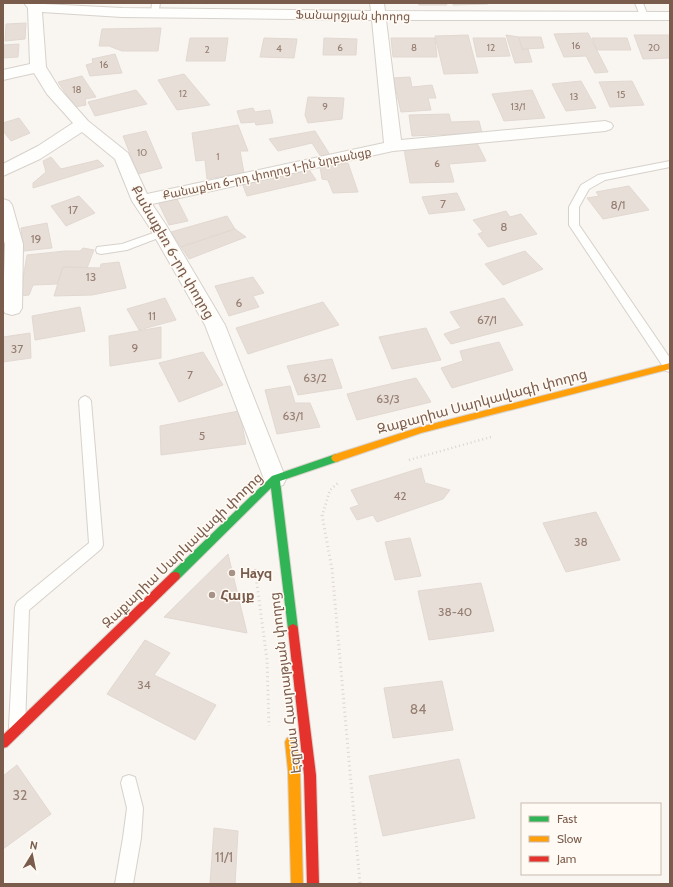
<svg xmlns="http://www.w3.org/2000/svg" width="673" height="887" font-family="Cabin,'Noto Sans Armenian',sans-serif">
	<style>
		.building { fill: #e6ded7; stroke: #e2d8d2 }
		.lines { fill: none; stroke-linecap: round; stroke-linejoin: round }
		.lane-casing { stroke: #d7d1cb; stroke-width: 2 }
		.street-casing { stroke: #d7d1cb; stroke-width: 2 }
		.fast-casing { stroke: #d9d2cb; stroke-width: 2 }
		.slow-casing { stroke: #d9d2cb; stroke-width: 2 }
		.jam-casing { stroke: #d9d2cb; stroke-width: 2 }
		.path-far1 { stroke: #dcd5d0; stroke-width: 2.5; stroke-dasharray: 1 3; stroke-linecap: butt }
		.path { stroke: #dcd5d0; stroke-width: 3; stroke-dasharray: 1 3.5; stroke-linecap: butt }
		.lane { fill: #fefefd; fill-rule: evenodd }
		.street { fill: #fefefd; fill-rule: evenodd }
		.fast { fill: #30b455; fill-rule: evenodd }
		.slow { fill: #ff9f0a; fill-rule: evenodd }
		.jam { fill: #e5322d; fill-rule: evenodd }
		.poi-dot { fill: #a69286; stroke: #fffaf3; stroke-width: 1.5 }
		.labels { text-anchor: middle; dominant-baseline: central; stroke-width: 3; stroke-linejoin: round; paint-order: stroke }
		.far-number-label { font-size: 10px; fill: #977e72 }
		.far-street-label { font-size: 12px; fill: #7a5c4d; stroke: #fffaf3 }
		.number-label { font-size: 12px; fill: #977e72 }
		.street-label { font-size: 14px; fill: #7a5c4d; stroke: #fffaf3 }
		.poi-label { font-size: 14px; font-weight: bold; fill: #7a5c4d; stroke: #fffaf3; text-anchor: start }
		.near-number-label { font-size: 14px; fill: #977e72 }
	</style>
	<rect width="100%" height="100%" fill="#f9f5f0"/>
	<g class="building">
		<path d="M418,3H446L447,5H419Z"/>
		<path d="M453,3H488V4L453,5Z"/>
		<path d="M26,23L25,39L5,41L6,24Z"/>
		<path d="M161,28L158,51H122L109,46H99L102,29Z"/>
		<path d="M588,33L608,72L595,73L586,56L564,57L554,34Z"/>
		<path d="M468,35L478,73L444,74L435,36Z"/>
		<path d="M506,35L519,37L522,49H528L532,62L515,63Z"/>
		<path d="M634,35H670V58L643,59Z"/>
		<path d="M519,37H541L544,48L522,49Z"/>
		<path d="M190,38H228L225,61H186Z"/>
		<path d="M264,38L297,39L294,58L260,57Z"/>
		<path d="M324,38L357,39L356,55H323Z"/>
		<path d="M391,38H435L437,57H393Z"/>
		<path d="M473,38H505L510,56L477,57Z"/>
		<path d="M592,38H627L631,50H597Z"/>
		<path d="M19,44L18,57L3,58V45Z"/>
		<path d="M115,54L122,73L90,76L86,65L93,63L92,59Z"/>
		<path d="M184,74L210,105L177,110L158,80Z"/>
		<path d="M82,76L96,97L85,99L86,105L75,107L58,82Z"/>
		<path d="M410,77L412,87L432,85L436,98H428L431,110L401,112L393,78Z"/>
		<path d="M581,81L596,108L566,111L552,84Z"/>
		<path d="M632,81L644,105L610,107L599,82Z"/>
		<path d="M136,90L147,104L95,116L88,102Z"/>
		<path d="M532,90L545,118L504,121L492,94Z"/>
		<path d="M308,97L344,98L342,119L308,123L305,115Z"/>
		<path d="M253,108L255,112L270,110L273,123L256,125L255,122L241,123L237,111Z"/>
		<path d="M449,114L451,122L479,121L482,133L412,136L409,115Z"/>
		<path d="M19,118L30,133L11,141L3,131V123Z"/>
		<path d="M238,125L248,151H240L244,173L207,179L205,160L196,161L192,133Z"/>
		<path d="M146,131L162,168L138,174L123,136Z"/>
		<path d="M315,131L330,155L321,157L312,143L278,151L269,139Z"/>
		<path d="M477,143L486,161L449,164L454,182L410,183L404,149Z"/>
		<path d="M51,157L61,169L98,160L104,166L33,188V183L46,172L43,161Z"/>
		<path d="M348,163L358,192L333,193L328,180L322,179L320,167Z"/>
		<path d="M308,168L316,180L247,196L242,183Z"/>
		<path d="M629,186L649,210L603,219L587,198L599,196L596,192Z"/>
		<path d="M457,193L465,210L429,214L422,197Z"/>
		<path d="M79,196L95,213L66,226L51,206Z"/>
		<path d="M176,197L188,221L169,225L158,202Z"/>
		<path d="M506,211L510,217L521,214L537,234L488,247L478,234L483,232L473,220Z"/>
		<path d="M227,216L235,229L181,247L171,232Z"/>
		<path d="M47,223L52,248L24,251L21,228Z"/>
		<path d="M235,229L246,237L189,259L181,247Z"/>
		<path d="M83,248L94,250L87,268L63,267L57,284L33,285L29,295L20,296L27,255L65,251H80Z"/>
		<path d="M525,251L543,269L503,285L485,264Z"/>
		<path d="M119,262L126,288L92,295L54,296L63,267L100,268L101,264Z"/>
		<path d="M253,277L264,293L253,296L259,307L229,316L215,286Z"/>
		<path d="M165,298L176,320L139,330L127,309Z"/>
		<path d="M504,298L523,325L451,344L444,334L461,328L450,312Z"/>
		<path d="M323,302L339,325L248,354L236,328Z"/>
		<path d="M80,307L85,331L35,340L32,316Z"/>
		<path d="M161,327V358L110,366L109,336Z"/>
		<path d="M426,328L441,360L392,369L379,337Z"/>
		<path d="M30,333L31,358L3,362V337Z"/>
		<path d="M499,342L513,370L452,388L441,368L463,361L460,351Z"/>
		<path d="M203,352L223,385L179,402L159,363Z"/>
		<path d="M332,359L342,388L298,395L287,366Z"/>
		<path d="M416,378L431,402L357,420L347,394Z"/>
		<path d="M290,386L295,403H310L320,427L277,434L265,390Z"/>
		<path d="M239,411L246,444L161,455L160,426Z"/>
		<path d="M421,468L425,483L450,490L443,499L377,522L373,515L357,520L350,508L359,505L351,490Z"/>
		<path d="M596,512L620,560L566,572L543,523Z"/>
		<path d="M410,538L421,576L395,580L385,542Z"/>
		<path d="M228,554L247,633L164,617Z"/>
		<path d="M481,583L494,631L429,640L418,591Z"/>
		<path d="M145,640L170,653L154,675L216,705L195,740L107,694Z"/>
		<path d="M442,681L453,730L393,738L384,688Z"/>
		<path d="M459,759L475,818L383,836L369,776Z"/>
		<path d="M17,765L51,814L3,849V776Z"/>
		<path d="M214,828L238,831L235,884H210Z"/>
	</g>
	<g class="lines">
		<g class="lane-casing">
			<g id="lane">
				<path d="M152,3H160L158,15H152L151,13Z"/>
				<path d="M635,3H643L648,16L647,18H641Z"/>
				<path d="M670,161V167L605,180L589,189L579,207V225L670,358V372L666,371L569,225V207L581,185L598,175Z"/>
				<path d="M162,230L166,231L167,233L166,235L127,250L101,254L97,253L96,250L97,247L122,244Z"/>
				<path d="M85,396L89,398L91,401L103,545L101,549L29,610L25,727L23,732L17,735L11,732L9,727L15,607L17,602L89,543L79,401L81,398Z"/>
				<path d="M129,775L135,777L143,808L141,838L133,884H115L123,838L127,808L121,783L123,777Z"/>
			</g>
		</g>
		<g class="street-casing">
			<g id="street">
				<path d="M24,3L122,8L371,11L370,3H384L385,11L670,12V20H386L401,140L605,121L611,123L613,126L611,129L605,131L393,151L152,204L166,225L225,325L286,479L283,485L275,488L267,485L264,479L205,325L148,225L132,201L115,159L82,132L40,159L3,176V164L38,146L73,123L47,94L34,73L3,80V70L30,64L28,8ZM42,12L122,17L372,20L384,143L147,194L128,153L88,121L59,88L46,67Z"/>
				<path d="M3,199L9,201L12,205L23,244L22,308L19,313L12,315L5,313L3,309L5,244L3,238Z"/>
			</g>
		</g>
		<g class="fast-casing">
			<path id="fast" d="M336,454L339,455L341,458L339,461L280,481L298,629L297,632L293,634L289,632L288,629L271,488L179,579L175,580L171,579L170,576L171,573L272,476Z"/>
		</g>
		<g class="slow-casing">
			<g id="slow">
				<path d="M670,363V369L421,433L336,462L333,461L331,458L333,455L420,427Z"/>
				<path d="M291,737L295,738L297,742L300,771L303,884H291L288,771L285,742L287,738Z"/>
			</g>
		</g>
		<g class="jam-casing">
			<g id="jam">
				<path d="M175,572L179,573L180,576L179,579L7,747L3,748V735L171,573Z"/>
				<path d="M293,624L297,626L298,629L316,775L319,884H307L304,775L288,629L289,626Z"/>
			</g>
		</g>
		<g class="path-far1">
			<path d="M409,460L491,437"/>
			<path d="M322,516L330,490L338,483"/>
		</g>
		<g class="path">
			<path d="M322,515L332,569L360,884"/>
			<path d="M255,569L267,660L269,726"/>
		</g>
		<use href="#lane" class="lane"/>
		<use href="#street" class="street"/>
		<use href="#fast" class="fast"/>
		<use href="#slow" class="slow"/>
		<use href="#jam" class="jam"/>
	</g>
	<g class="poi-dot">
		<circle cx="232" cy="573" r="4"/>
		<circle cx="212" cy="595" r="4"/>
	</g>
	<g class="labels">
		<g class="far-number-label">
			<text x="576" y="45">16</text>
			<text x="340" y="47">6</text>
			<text x="414" y="47">8</text>
			<text x="491" y="47">12</text>
			<text x="654" y="47">20</text>
			<text x="279" y="48">4</text>
			<text x="207" y="49">2</text>
			<text x="104" y="64">16</text>
			<text x="77" y="89">18</text>
			<text x="183" y="93">12</text>
			<text x="621" y="94">15</text>
			<text x="574" y="96">13</text>
			<text x="325" y="106">9</text>
			<text x="518" y="106">13/1</text>
			<text x="142" y="152">10</text>
			<text x="218" y="156">1</text>
			<text x="437" y="163">6</text>
		</g>
		<g class="far-street-label">
			<text transform="translate(353 15) rotate(1)">Ֆանարջյան փողոց</text>
			<text transform="translate(267 173) rotate(-12)">Քանաքեռ 6-րդ փողոց 1-ին նրբանցք</text>
		</g>
		<g class="number-label">
			<text x="443" y="203">7</text>
			<text x="618" y="204">8/1</text>
			<text x="73" y="209">17</text>
			<text x="504" y="226">8</text>
			<text x="36" y="238">19</text>
			<text x="91" y="276">13</text>
			<text x="239" y="302">6</text>
			<text x="152" y="315">11</text>
			<text x="487" y="319">67/1</text>
			<text x="135" y="347">9</text>
			<text x="17" y="348">37</text>
			<text x="190" y="374">7</text>
			<text x="315" y="377">63/2</text>
			<text x="388" y="398">63/3</text>
			<text x="293" y="415">63/1</text>
			<text x="202" y="435">5</text>
			<text x="400" y="495">42</text>
			<text x="581" y="541">38</text>
			<text x="455" y="611">38-40</text>
			<text x="144" y="684">34</text>
		</g>
		<g class="street-label">
			<text transform="translate(173 252) rotate(60)">Քանաքեռ 6-րդ փողոց</text>
			<text transform="translate(482 401) rotate(-15)">Զաքարիա Սարկավագի փողոց</text>
			<text transform="translate(182 550) rotate(-44)">Զաքարիա Սարկավագի փողոց</text>
			<text transform="translate(285 683) rotate(-97)">Էզրաս Հասրաթյան փողոց</text>
		</g>
		<g class="poi-label">
			<text x="240" y="573">Hayq</text>
			<text x="220" y="595">Հայք</text>
		</g>
		<g class="near-number-label">
			<text x="418" y="709">84</text>
			<text x="20" y="795">32</text>
			<text x="224" y="857">11/1</text>
		</g>
	</g>
	<rect width="673" height="887" fill="none" stroke="#7a5c4d" stroke-width="8"/>
	<rect x="521" y="803" width="140" height="72" fill="#fffaf3" stroke="#cabbb1"/>
	<rect x="529" y="816" width="20" height="6" fill="#30b455" stroke="#cabbb1"/>
	<text x="557" y="823" font-size="12" fill="#7a5c4d">Fast</text>
	<rect x="529" y="836" width="20" height="6" fill="#ff9f0a" stroke="#cabbb1"/>
	<text x="557" y="843" font-size="12" fill="#7a5c4d">Slow</text>
	<rect x="529" y="856" width="20" height="6" fill="#e5322d" stroke="#cabbb1"/>
	<text x="557" y="863" font-size="12" fill="#7a5c4d">Jam</text>
	<g transform="translate(32 855) rotate(10)" stroke="#fffaf3" stroke-width="3" paint-order="stroke">
	<path d="M0-3L7 15L0 10L-7 15Z" fill="#7a5c4d"/>
	<text y="-6" font-size="11" font-weight="bold" text-anchor="middle" fill="#7a5c4d">N</text>
	</g>
</svg>
